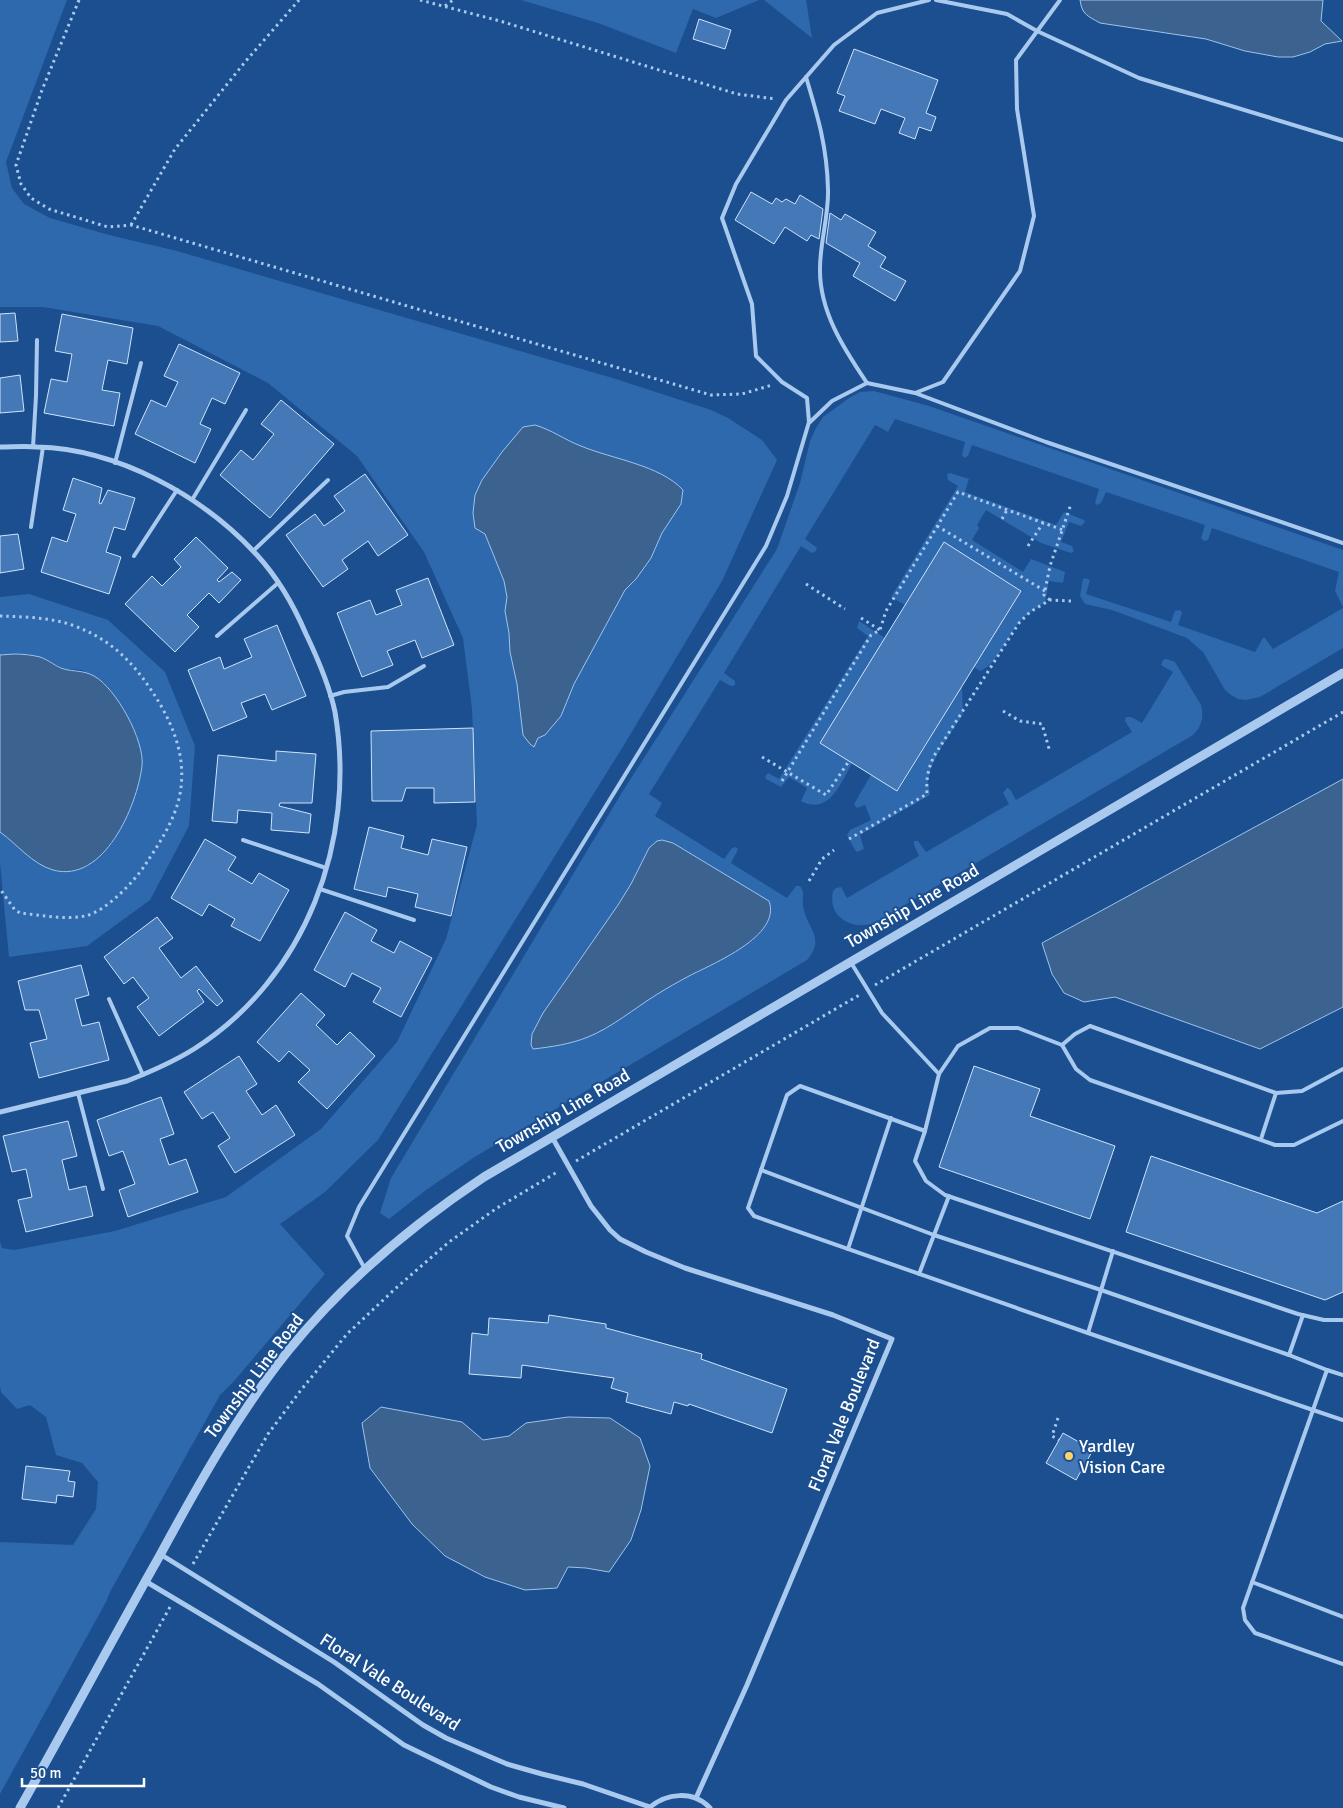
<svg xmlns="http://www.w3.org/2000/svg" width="1343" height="1808" font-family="Signika,sans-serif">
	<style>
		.green { fill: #2e69ad }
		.water { fill: #3c6290; stroke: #9cc4f0 }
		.building { fill: #4478b7; stroke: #cfe3fa }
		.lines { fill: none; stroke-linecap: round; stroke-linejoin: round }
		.path { stroke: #a9c9ee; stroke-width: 3; stroke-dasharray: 2.5 4; stroke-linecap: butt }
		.service { stroke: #a9c9ee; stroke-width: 4 }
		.minor { stroke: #a9c9ee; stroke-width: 5 }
		.tertiary { stroke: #a9c9ee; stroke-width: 9 }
		.poi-dot { fill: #ffd166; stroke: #1b4f8f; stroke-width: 2 }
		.labels { text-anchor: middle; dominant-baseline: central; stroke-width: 4; stroke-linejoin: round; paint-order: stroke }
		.street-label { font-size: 18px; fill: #fff; stroke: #1b4f8f }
		.poi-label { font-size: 18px; fill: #fff; stroke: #1b4f8f; text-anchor: start }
	</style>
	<rect width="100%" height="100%" fill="#1b4f8f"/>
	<g class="green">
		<path d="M0,0H67L6,162L12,188L24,204L50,218L109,235L177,251L616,379L711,410L728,418L762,440L777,460L722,581L624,745L378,1140L325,1192L280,1224L325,1274L235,1380L220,1395L110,1592L106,1602L0,1794V1542L73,1545L96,1509L98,1482L82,1463L56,1455L46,1417L30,1405L17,1409L1,1392L0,1386V1242L2,1248L14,1250L115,1231L226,1197L321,1129L397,1042L446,939L477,825L472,709L463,638L424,552L357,456L268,383L158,326L43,307H0Z"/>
		<path d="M521,0H759L716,18L693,9L676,53L598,23Z"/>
		<path d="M764,0H806L812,38Z"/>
		<path d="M874,391L929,406L1343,550V607L1335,591L1339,572L1212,528L1208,540L1204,541L1201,538L1205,525L1106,492L1101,503L1097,505L1095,503L1099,489L972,445L968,456L964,458L962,455L965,442L895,419L888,432L875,425L805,539L817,548L816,551L812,553L801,546L724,673L735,681V685L731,686L720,680L649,794L662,803L655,816L724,859L732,848L736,847L738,849L731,863L787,898L796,886H800C805,892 802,898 803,905C805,927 827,937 807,960L473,1158L426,1190L389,1219L380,1213L391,1178L621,794L777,549L800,483L810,441L816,428L823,417L849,398L860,392Z"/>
		<path d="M950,473L969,479L965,492L1056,525L1064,512L1084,520L1085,522L1081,526L1069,522L1061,542L1072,546L1074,551L1071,553L1041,543L986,510L977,525L979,528L972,540L1023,572L1031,559L1065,572L1063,583L1049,581L1045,603C1035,609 1025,615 1017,625C1008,638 995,666 980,671L974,667L1021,590L944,543L905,605L891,597L958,486L948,480L947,474Z"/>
		<path d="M1085,578L1090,580L1086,594L1171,622L1175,611L1180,610L1182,613L1178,625L1255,652L1263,638H1265L1273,649L1343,608V648L1260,697L1246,700L1238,699L1231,695L1225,690L1203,652L1187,638L1112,610L1085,604L1080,596L1083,579Z"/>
		<path d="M29,594L108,620L165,672L195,746L189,826L150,900L87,946L9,957L0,863V832L39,863L53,870L86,867L111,845L129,811L137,735L104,683L82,670L64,669L41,658L27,654L0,655V597Z"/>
		<path d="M859,621L885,638L820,743L852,763C841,783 829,816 801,801L807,788L789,777L781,787L766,779L765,777L768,773L779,779L868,636L857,628Z"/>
		<path d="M1166,659L1175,662L1201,705C1204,717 1202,726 1193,735L874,923C852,931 827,917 833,891L836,888L841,887L847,898L919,856L914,845V841H918L926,852L1009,804L1003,793L1007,788L1010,789L1016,800L1132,732L1125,721L1126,717H1131L1142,723L1173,672L1161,665L1163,660Z"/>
		<path d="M962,687L963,714L941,748L931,767L928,781L930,795L860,835L864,849L857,852L855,850L847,835L850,830L871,820L865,805L857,808L854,804L871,775L898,791Z"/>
	</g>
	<g class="water">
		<path d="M1080,0H1323L1321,21L1342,41L1325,44L1310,52L1293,57H1278L1245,51L1206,39L1100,23C1088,16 1082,15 1080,0Z"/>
		<path d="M535,425C552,430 565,440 581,446C612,459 660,465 683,490L681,504L662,533L651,558L636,579L625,590L574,684L561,716L545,735L538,738L534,747L530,744L523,735L517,684L510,652L509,633L505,611L507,597L504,581L485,534L475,528L473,513L475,495L482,480L502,452L523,427Z"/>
		<path d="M14,654C23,654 32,655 40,657C49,660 56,667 64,669C75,672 83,670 94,676C116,688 145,741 142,766C137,806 104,884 53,870C32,864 17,844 0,832V655Z"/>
		<path d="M1343,779V1007L1260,1049L1115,997L1084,1002L1064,993L1052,974L1042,943Z"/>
		<path d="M662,840L673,843L769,901C782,936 712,964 689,976C678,982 667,988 656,995C635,1008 611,1028 588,1037C571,1044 551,1047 533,1049L531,1045L532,1034L543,1013L618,905L631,884L649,848L657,841Z"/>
		<path d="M381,1407L462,1422L483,1440L509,1436L526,1423L568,1417L610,1418L640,1438L650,1466L641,1510L631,1540L609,1572L586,1568L568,1567L557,1588L525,1590L485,1577L445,1556L412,1524L370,1468L362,1423Z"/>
	</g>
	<g class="building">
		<path d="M699,19L731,30L725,49L693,39Z"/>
		<path d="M854,49L938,80L926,113L936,117L931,131L919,127L915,139L899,133L905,118L881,109L875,124L839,111L845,96L837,93Z"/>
		<path d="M751,192L772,204L776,198L782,202L786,199L795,204L800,195L823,209L819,239L811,235L807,241L785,227L774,244L735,220Z"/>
		<path d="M830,213L841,220L845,214L876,232L868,246L886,257L880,267L906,281L895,301L853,276L860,263L826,243Z"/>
		<path d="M15,313L18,341L0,342V314Z"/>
		<path d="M62,314L133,328L127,364L108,360L102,390L120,393L114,426L44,413L51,379L67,382L72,354L55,351Z"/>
		<path d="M179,344L240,373L225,404L212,398L200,424L211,429L195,463L135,434L151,400L166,407L178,382L164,376Z"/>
		<path d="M20,375L24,411L0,413V378Z"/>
		<path d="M281,400L334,444L270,518L220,475L241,450L253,460L274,434L261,424Z"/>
		<path d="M365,474L408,535L378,556L368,541L342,560L348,569L323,587L286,535L315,514L324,526L345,511L334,496Z"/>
		<path d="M73,478L102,488L99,503L101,504L108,490L135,498L125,530L114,527L106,552L121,557L109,594L41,572L52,537L67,542L76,514L63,510Z"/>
		<path d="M18,534L24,569L0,573V536Z"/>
		<path d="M196,537L228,568L217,580L219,582L232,572L241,580L219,603L209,593L187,615L199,627L175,652L125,604L152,576L162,586L181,567L174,559Z"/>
		<path d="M944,542L1021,591L897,791L820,743Z"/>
		<path d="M428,578L454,645L422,658L415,640L387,651L393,665L362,677L337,613L370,600L376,615L402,605L396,590Z"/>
		<path d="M277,625L306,696L272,710L265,694L241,703L247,717L213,731L188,670L220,657L224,669L252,657L244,639Z"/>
		<path d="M473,728L475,802L434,803V788H406L402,801H372L371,731Z"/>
		<path d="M276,751L316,754L312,803H280L279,806L311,814L309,833L271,830L272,813L238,810L237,823L212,821L218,755L276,761Z"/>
		<path d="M369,827L404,836L401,848L428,855L432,839L467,847L451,916L415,907L418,894L388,887L386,897L354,889Z"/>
		<path d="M205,839L236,857L228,870L252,884L259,873L289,890L260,941L231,926L235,919L209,904L202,916L171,898Z"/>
		<path d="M345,912L377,930L371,941L394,953L400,941L432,958L401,1017L373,1002L381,988L352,973L345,987L314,970Z"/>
		<path d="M157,917L173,938L159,948L181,978L196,966L223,1001L217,1006L199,989L197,991L204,1002L159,1036L137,1007L149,998L133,977L124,984L104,957Z"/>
		<path d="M81,965L89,995L75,999L82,1026L99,1022L109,1060L39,1078L30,1043L47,1039L39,1010H25L18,981Z"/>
		<path d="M301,993L325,1015L316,1025L337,1045L350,1032L375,1056L327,1109L298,1082L310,1070L289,1051L279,1062L257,1042Z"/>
		<path d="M239,1056L257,1084L246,1091L262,1115L276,1105L295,1135L235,1173L218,1146L230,1138L213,1112L202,1119L184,1092Z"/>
		<path d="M974,1066L1040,1089L1030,1116L1115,1146L1090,1219L939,1167Z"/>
		<path d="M161,1097L174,1134L160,1139L169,1165L186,1159L198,1192L128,1217L119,1190L135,1184L123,1151L109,1156L97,1120Z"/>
		<path d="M68,1121L77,1156L62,1160L69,1190L86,1186L93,1216L26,1232L18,1200L32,1197L26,1169L12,1172L3,1136Z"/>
		<path d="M1151,1156L1317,1213L1343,1201V1292L1325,1300L1126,1232Z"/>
		<path d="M549,1315L606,1324V1328L702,1354L701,1359L787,1389L772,1433L689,1404L688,1406L674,1402L671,1414L626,1402L628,1393L611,1388L614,1378L522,1365L521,1378L469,1374L472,1333L488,1335L489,1318L548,1323Z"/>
		<path d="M1063,1433L1093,1450L1076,1480L1046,1463Z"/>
		<path d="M26,1466L70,1471L68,1481L75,1482L73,1497L57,1495L56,1503L22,1499Z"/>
	</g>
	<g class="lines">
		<g class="path">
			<path d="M79,0L42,90L16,165L21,184L31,198L49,209L108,227L131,225L711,395L742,394L772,385"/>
			<path d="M420,0L500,21L737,94L776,99"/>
			<path d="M445,6L453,0"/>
			<path d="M131,225L175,149L245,62L299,0"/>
			<path d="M1002,519L1007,510"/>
			<path d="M937,526L1045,591"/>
			<path d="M1028,546L1043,523"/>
			<path d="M806,584L845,609"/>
			<path d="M1050,600L1044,595L1050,566L1071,504"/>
			<path d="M0,616C23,617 49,617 72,625C114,640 137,666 160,704C176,732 186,761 180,794C175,820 159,844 145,865C134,882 105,912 85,916C64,920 40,915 20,913L15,910L0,889"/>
			<path d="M861,618L880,630"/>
			<path d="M1003,711L1020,721L1042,724L1050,752"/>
			<path d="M762,757L826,795L849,761"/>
			<path d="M782,781L871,635L880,630L886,611L958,492L1063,530"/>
			<path d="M849,839L927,794C926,779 928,769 934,756L1019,623L1030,612L1050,600L1071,601"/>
			<path d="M809,881L822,859L834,850"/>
			<path d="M875,985L1343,712"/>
			<path d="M576,1161L861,994"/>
			<path d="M1058,1418L1052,1436L1059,1440"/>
			<path d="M193,1564L268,1434L301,1390L347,1334L396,1288L449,1242L497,1208L559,1171"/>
			<path d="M58,1808L170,1607"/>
		</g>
		<g class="service">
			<path d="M936,0L1007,14L1037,31L1139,78L1343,140"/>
			<path d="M806,77C818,117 827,147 828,189C829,215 820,242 820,268C819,311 844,349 867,383"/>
			<path d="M915,393L1046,442L1343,543"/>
			<path d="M810,422L832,401L867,383L915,393L943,382L1020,271L1034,216L1017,109L1016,60L1060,0"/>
			<path d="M33,447L36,396L37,340"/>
			<path d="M115,463L141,363"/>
			<path d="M192,500L246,410"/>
			<path d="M31,527L43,447"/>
			<path d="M253,551L328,480"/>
			<path d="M134,556L177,490"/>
			<path d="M217,636L278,583"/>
			<path d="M330,696L344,692L388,687L424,666"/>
			<path d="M243,840L326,868"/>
			<path d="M320,889L414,920"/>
			<path d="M850,961L882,1013L939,1074L925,1131L800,1086L787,1095L748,1208L754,1216L1088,1333L1313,1410L1243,1608L1245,1620L1255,1633L1343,1664"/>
			<path d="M109,999L143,1075"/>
			<path d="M1062,1045L1076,1069L1090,1080L1275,1145H1294L1343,1121"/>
			<path d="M939,1074L958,1046L990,1028H1018L1062,1045L1075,1034L1090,1026L1276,1093L1302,1091L1343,1069"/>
			<path d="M78,1093L103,1189"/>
			<path d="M925,1131L915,1161L926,1181L945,1195L1298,1314L1324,1320H1343"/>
			<path d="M1261,1139L1276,1093"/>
			<path d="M761,1170L934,1235L1101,1290L1289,1355"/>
			<path d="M848,1249L891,1118"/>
			<path d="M365,1269L347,1236L359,1207L766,546L787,496L809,422L807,398L782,382L756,356L752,304L722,218L736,184L786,100L834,45L877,13L929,0"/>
			<path d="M919,1274L949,1196"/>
			<path d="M1303,1315L1289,1355L1327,1370"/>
			<path d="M1088,1333L1113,1251"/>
			<path d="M1343,1375L1327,1370L1313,1410L1343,1420"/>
			<path d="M1252,1582L1343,1617"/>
		</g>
		<g class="minor">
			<path d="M0,447C12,447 25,446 37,447C118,449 203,496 257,555C278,578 294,606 306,634C317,657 330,688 335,712C357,841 306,978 194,1049C173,1062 150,1072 127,1081L0,1112"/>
			<path d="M552,1137L591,1206L610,1230L620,1239L646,1252L685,1268L833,1315L892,1339L747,1685L696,1798"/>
			<path d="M160,1554L334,1662L423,1725L446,1738L507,1764L542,1774L583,1784L650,1807"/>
			<path d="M145,1581L318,1684L404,1745L491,1787L519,1797L564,1808"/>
			<path d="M649,1808C666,1793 693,1790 710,1808"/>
		</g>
		<path class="tertiary" d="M20,1808C67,1725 112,1640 159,1557C198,1485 237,1415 288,1351C343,1283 412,1225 484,1177L1343,673"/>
	</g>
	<circle class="poi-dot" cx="1069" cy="1456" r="5"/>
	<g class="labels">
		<g class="street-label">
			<text transform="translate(912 906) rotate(-30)">Township Line Road</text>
			<text transform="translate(563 1111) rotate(-30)">Township Line Road</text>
			<text transform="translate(254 1376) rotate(-53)">Township Line Road</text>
			<text transform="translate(844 1415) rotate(-68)">Floral Vale Boulevard</text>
			<text transform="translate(390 1682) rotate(33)">Floral Vale Boulevard</text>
		</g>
		<g class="poi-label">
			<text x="1079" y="1446">Yardley<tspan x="1079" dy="21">Vision Care</tspan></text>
		</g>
	</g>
	<path d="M22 1778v8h122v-8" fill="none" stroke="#ffffff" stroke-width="2.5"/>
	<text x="30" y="1778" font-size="15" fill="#ffffff" stroke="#1b4f8f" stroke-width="4" paint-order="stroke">50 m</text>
</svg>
